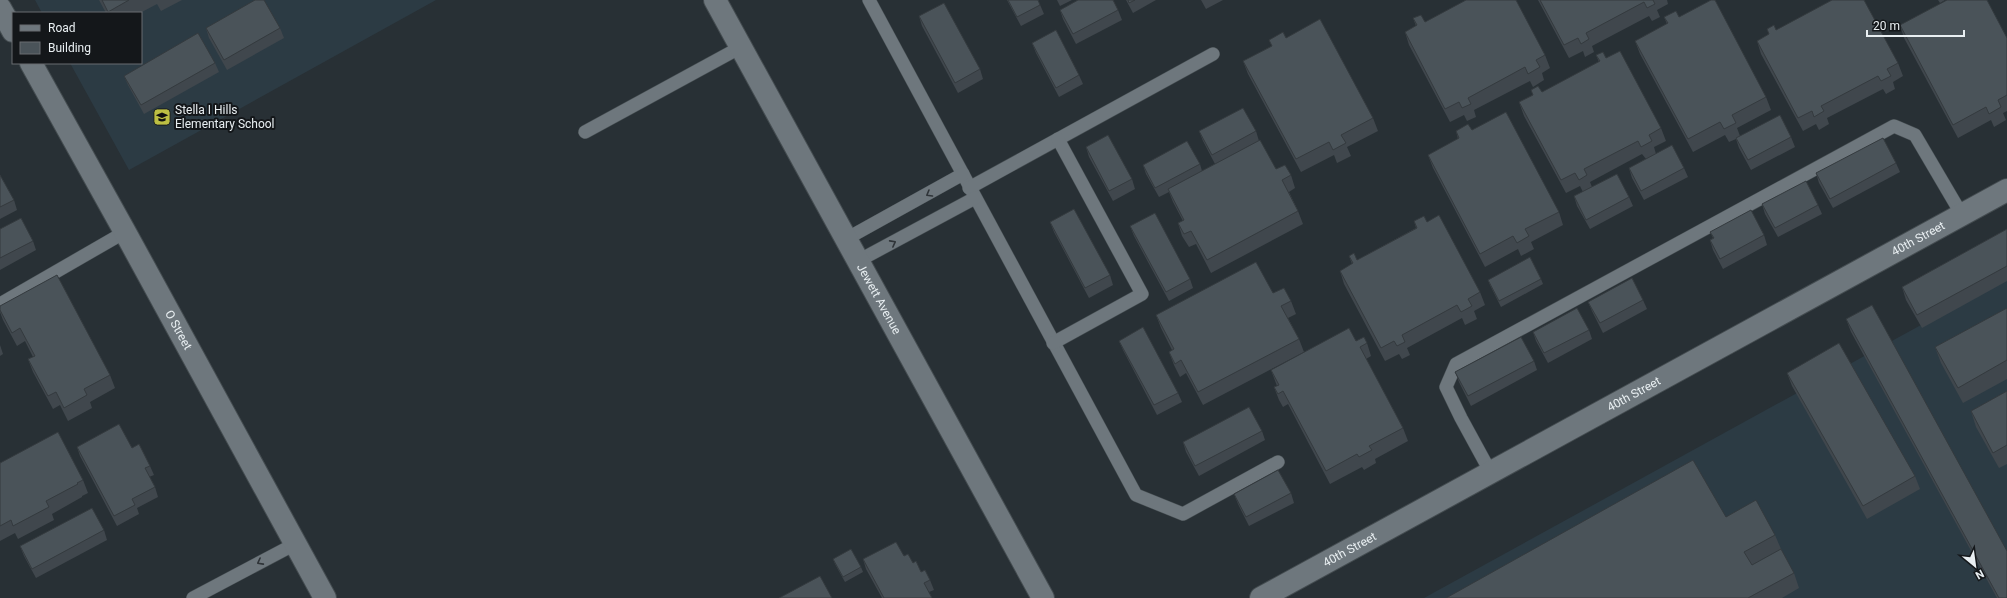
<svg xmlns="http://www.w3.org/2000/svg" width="2007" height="598" font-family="Roboto,sans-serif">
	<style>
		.built { fill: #2c3b44 }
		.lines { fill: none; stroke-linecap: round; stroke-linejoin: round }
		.service-casing { stroke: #444c50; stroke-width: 14 }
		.minor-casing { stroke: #444c50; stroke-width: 24 }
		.tertiary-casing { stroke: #444c50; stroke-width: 24 }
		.service { stroke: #6e777d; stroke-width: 13 }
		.minor { stroke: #6e777d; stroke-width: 22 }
		.tertiary { stroke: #6e777d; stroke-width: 22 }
		.wall { fill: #40474d }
		.building { fill: #4a5359; stroke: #343a3e }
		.oneway { stroke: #2f3438 }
		.labels { text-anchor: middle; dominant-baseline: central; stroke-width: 4; stroke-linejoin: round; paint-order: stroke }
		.poi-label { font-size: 12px; fill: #e9eff2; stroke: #14171a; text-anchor: start }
		.street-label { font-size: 12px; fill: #e9eff2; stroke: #14171a }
	</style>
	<rect width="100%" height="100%" fill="#283035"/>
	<g class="built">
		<path d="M35,0H436L129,170L70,63H141V13H42Z"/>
		<path d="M2007,278V598H1424L1868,354Z"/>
	</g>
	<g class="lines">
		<g class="service-casing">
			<g id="service">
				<path d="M869,0L1136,495L1183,514L1278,462"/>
				<path d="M585,132L741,47"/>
				<path d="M969,188L1213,54"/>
				<path d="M846,239L963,174"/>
				<path d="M858,261L975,198"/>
				<path d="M0,304L125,232"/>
				<path d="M1053,343L1142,294L1058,139"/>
				<path d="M1491,473L1461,418L1446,387L1456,364L1894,126L1915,135L1962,215"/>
				<path d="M193,598L295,544"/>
			</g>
		</g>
		<g class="minor-casing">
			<g id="minor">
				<path d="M0,8L13,31"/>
				<path id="s1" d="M31,63L125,232L325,598"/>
				<path id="s2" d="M1261,598L2007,190"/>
			</g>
		</g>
		<g class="tertiary-casing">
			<g id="tertiary">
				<path id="s3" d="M715,0L1043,598"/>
			</g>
		</g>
		<use href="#service" class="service"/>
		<use href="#minor" class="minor"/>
		<use href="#tertiary" class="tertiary"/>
	</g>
	<g class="wall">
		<path d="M99,0H182L161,11L157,4L140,13H106Z"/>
		<path d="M1007,0H1038L1044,14L1021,26Z"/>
		<path d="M1057,0H1072L1060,6Z"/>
		<path d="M1126,0H1156L1133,13Z"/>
		<path d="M1201,0H1223L1206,9Z"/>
		<path d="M1538,0H1667L1668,4L1657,10L1660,17L1652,21L1649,16L1592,46L1594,52L1585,57L1583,51L1569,58Z"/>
		<path d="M1938,0H1945L1940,3Z"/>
		<path d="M1060,10H1118L1122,20L1076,44L1063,19Z"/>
		<path d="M919,16L980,69L983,79L958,93L922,26Z"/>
		<path d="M1664,17H1679L1766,97L1771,110L1737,128L1740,136L1791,137L1795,147L1751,170L1739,148L1736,139L1729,142L1725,135L1693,152L1640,54L1635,41L1667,24Z"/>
		<path d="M1413,18L1545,55L1550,68L1542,73L1544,80L1533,87L1530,81L1474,110L1476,117L1467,121L1464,115L1450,122L1409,45L1405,32L1416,26Z"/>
		<path d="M1900,25L2007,38V111L2003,113L2006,120L1994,127L1991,120L1958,138L1904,38Z"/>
		<path d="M206,28H280L284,38L227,70L209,38Z"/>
		<path d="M1767,29L1776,30L1898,63L1903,76L1893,82L1895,89L1886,94L1883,89L1827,118L1829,124L1819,130L1816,124L1803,131L1761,54L1757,41L1769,34Z"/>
		<path d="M1286,38L1373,118L1378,131L1347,147L1351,156L1337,163L1334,155L1301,172L1248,74L1243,61L1272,46L1269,40Z"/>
		<path d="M1032,43L1079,75L1083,84L1059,97L1036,53Z"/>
		<path d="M1596,55L1606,58L1661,128L1666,141L1654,147L1656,154L1684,168L1688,177L1644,200L1632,178L1629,168L1646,159L1642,154L1590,182L1592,187L1629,197L1633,206L1590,229L1577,206L1574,196L1583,192L1580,186L1566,193L1524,116L1519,102L1533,95L1531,90L1542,92L1599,62Z"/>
		<path d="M215,63L219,72L144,114L128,85L124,76Z"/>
		<path d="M1472,130L1559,212L1563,225L1531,242L1534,249L1521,256L1518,249L1485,267L1433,168L1428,155L1458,139L1456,131Z"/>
		<path d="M1199,131H1256L1259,141L1276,169L1291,175L1295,188L1289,192L1298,211L1303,224L1211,273L1196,244L1189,247L1182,236L1178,223L1183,221L1173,202L1169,192L1159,197L1146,174L1143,165L1200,164L1202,171L1215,164L1203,141Z"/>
		<path d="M1086,147L1132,179L1135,189L1113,201L1089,157Z"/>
		<path d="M1896,163L1900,172L1833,208L1819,183L1816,173Z"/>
		<path d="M0,175L14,200L17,210L0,219Z"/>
		<path d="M1762,204L1818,205L1822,214L1778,237L1765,214Z"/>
		<path d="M1414,221L1427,222L1480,292L1485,305L1474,311L1477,319L1465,325L1462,318L1407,348L1410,355L1402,359L1399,354L1385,361L1344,284L1340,271L1352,264L1349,256L1357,260L1416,228Z"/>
		<path d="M1050,222L1110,275L1113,285L1089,298L1054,232Z"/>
		<path d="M1130,226L1190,279L1193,288L1169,301L1134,236Z"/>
		<path d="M0,229L33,241L36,250L0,270Z"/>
		<path d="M2007,229V281L1922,328L1906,300L1902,287Z"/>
		<path d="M1710,232L1764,235L1767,245L1723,269L1713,250L1710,240L1713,238Z"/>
		<path d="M1541,279L1543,284L1501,307L1490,285L1488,280Z"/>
		<path d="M1273,293L1291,301L1296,314L1288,318L1299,339L1304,352L1203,405L1186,373L1180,377L1174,365L1169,352L1172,350L1161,328L1156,315Z"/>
		<path d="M1643,300L1647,309L1603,333L1592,311L1588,302Z"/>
		<path d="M0,306L110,375L115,388L90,402L92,408L68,421L60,405L53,409L33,372L28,359L33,357L25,341L17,346L3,320L0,312Z"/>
		<path d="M2007,308V379L1963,403L1941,363L1935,347Z"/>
		<path d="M1846,319L2007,598H1997L1851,332Z"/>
		<path d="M1589,330L1592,339L1548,363L1536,341L1533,332Z"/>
		<path d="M1119,341L1178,393L1182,402L1157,415L1123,350Z"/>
		<path d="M1356,341L1367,343L1371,356L1366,359L1403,428L1408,441L1375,459L1376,463L1364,470L1362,467L1330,484L1288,404L1283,407L1279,400L1274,387L1277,386L1271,370Z"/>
		<path d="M0,345L3,354L0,356Z"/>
		<path d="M1534,361L1537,370L1471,406L1459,382L1455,372Z"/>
		<path d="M1787,373L1915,476L1920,489L1867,519L1792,386Z"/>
		<path d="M2007,391V464L1999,468L1976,427L1971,411Z"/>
		<path d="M1262,431L1265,440L1199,476L1186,452L1183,442Z"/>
		<path d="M77,447L132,448L150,466L154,475L149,477L155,487L158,497L137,508L139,514L117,526L80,456Z"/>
		<path d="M0,463L83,480L88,493L82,496V497L52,514L54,520L18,539L15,533L0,541Z"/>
		<path d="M1291,493L1294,503L1249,526L1238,504L1234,494Z"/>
		<path d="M1726,517L1775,535L1781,549L1794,573L1799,588L1782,598H1446Z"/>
		<path d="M104,530L107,540L36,578L24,556L20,546Z"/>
		<path d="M904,556L913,563L930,580L934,590L929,592L932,598H882L866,569L863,559Z"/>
		<path d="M833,559L861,567L863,572L845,582L835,564Z"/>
	</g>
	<g class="building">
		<path d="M102,0H129L108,12Z"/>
		<path d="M255,0H264L280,28L224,60L206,28Z"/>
		<path d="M1008,0H1038L1040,5L1017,17Z"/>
		<path d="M1078,0H1113L1118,10L1073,34L1060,10Z"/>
		<path d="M1128,0H1135L1129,3Z"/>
		<path d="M1466,0H1516L1545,55L1536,60L1540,67L1528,74L1525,67L1468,98L1471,104L1462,108L1459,102L1445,109L1405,32L1417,25L1413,18L1421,15L1425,22Z"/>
		<path d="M1540,0H1653L1655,4L1647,8L1644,2L1586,33L1589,39L1581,44L1578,38L1564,45Z"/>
		<path d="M1711,0H1715L1766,97L1732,115L1736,123L1724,129L1720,122L1688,139L1635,41L1668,23L1664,17L1676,11L1679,17Z"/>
		<path d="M1832,0H1864L1898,63L1887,69L1891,76L1881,81L1878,76L1821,106L1824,111L1814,117L1812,111L1798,118L1757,41L1769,34L1767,29L1774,25L1776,30Z"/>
		<path d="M1947,0H1987L2007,38V95L1998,100L2001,107L1989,114L1986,107L1953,125L1900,25Z"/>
		<path d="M944,3L980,69L955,83L919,16Z"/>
		<path d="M1320,19L1373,118L1341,135L1346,143L1333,150L1329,142L1296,159L1243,61L1272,46L1269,40L1283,32L1286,38Z"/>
		<path d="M1056,30L1079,75L1056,88L1032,43Z"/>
		<path d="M198,33L215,63L141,105L124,76Z"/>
		<path d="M1620,51L1661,128L1649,135L1652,141L1641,147L1638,141L1584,169L1587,175L1579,180L1575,173L1561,180L1519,102L1533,95L1531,90L1538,86L1542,92L1600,61L1596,55L1603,52L1606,58Z"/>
		<path d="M1243,108L1256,131L1212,155L1199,131Z"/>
		<path d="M1506,112L1559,212L1525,229L1529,236L1517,243L1513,236L1480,254L1428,155L1459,138L1456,131L1468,124L1472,130Z"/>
		<path d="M1780,115L1791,137L1748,160L1736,138Z"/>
		<path d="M1108,135L1132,179L1109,191L1086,147Z"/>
		<path d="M1883,138L1896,163L1830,199L1816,173Z"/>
		<path d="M1260,140L1276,169L1285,165L1291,175L1282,180L1298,211L1207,260L1191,231L1184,234L1178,223L1184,220L1168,189Z"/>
		<path d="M1187,141L1200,164L1155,188L1143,165Z"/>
		<path d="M1672,145L1684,168L1641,191L1629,168Z"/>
		<path d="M1617,174L1629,197L1586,220L1574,196Z"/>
		<path d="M0,175L14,200L0,207Z"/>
		<path d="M1806,181L1818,205L1775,228L1762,204Z"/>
		<path d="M1074,209L1110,275L1085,288L1050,222Z"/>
		<path d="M1751,210L1764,235L1720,259L1710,240L1714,238L1710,232Z"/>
		<path d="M1155,213L1190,279L1166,292L1130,226Z"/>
		<path d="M1439,215L1480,292L1468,299L1472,306L1461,312L1457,305L1402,335L1405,342L1397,346L1394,341L1381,348L1340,271L1353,263L1349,256L1354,253L1357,260L1417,228L1414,221L1424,216L1427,222Z"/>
		<path d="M21,218L33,241L0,258V229Z"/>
		<path d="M2007,229V266L1917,315L1902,287Z"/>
		<path d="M1530,257L1541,279L1499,301L1488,280Z"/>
		<path d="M1256,262L1273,293L1284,288L1291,301L1281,306L1299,339L1198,392L1181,360L1175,364L1169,352L1174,349L1156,315Z"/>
		<path d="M57,275L110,375L84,389L87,395L64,408L56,392L48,396L28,359L35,356L20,328L12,333L0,310V306Z"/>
		<path d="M1632,278L1643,300L1600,323L1588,302Z"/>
		<path d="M1872,305L2007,551V598H1999L1846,319Z"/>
		<path d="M1577,308L1589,330L1544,353L1533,332Z"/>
		<path d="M2007,308V360L1958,388L1935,347Z"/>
		<path d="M1143,327L1178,393L1154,405L1119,341Z"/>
		<path d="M1349,328L1356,341L1364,337L1367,343L1360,347L1403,428L1369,446L1372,450L1359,457L1357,454L1326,471L1283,391L1278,394L1274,387L1279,385L1271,370Z"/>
		<path d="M1521,337L1534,361L1468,396L1455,372Z"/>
		<path d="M1839,343L1915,476L1863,506L1787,373Z"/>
		<path d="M2007,391V445L1993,453L1971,411Z"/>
		<path d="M1249,407L1262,431L1195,466L1183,442Z"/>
		<path d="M119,424L132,448L139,444L150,466L145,468L155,487L132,499L135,505L114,516L77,447Z"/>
		<path d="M58,432L83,480L77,483L78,484L46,501L49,507L13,526L11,520L0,526V463Z"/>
		<path d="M1693,460L1726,517L1756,500L1775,535L1744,552L1752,565L1781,549L1794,573L1748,598H1446Z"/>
		<path d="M1278,470L1291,493L1246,517L1234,494Z"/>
		<path d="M92,508L104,530L32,569L20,546Z"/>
		<path d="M896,542L904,556L908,554L913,563L916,561L921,572L925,570L930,580L924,583L932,598H884L863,559Z"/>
		<path d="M851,549L861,567L843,577L833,559Z"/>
		<path d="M820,576L832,598H779Z"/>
	</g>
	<defs><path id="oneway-chevron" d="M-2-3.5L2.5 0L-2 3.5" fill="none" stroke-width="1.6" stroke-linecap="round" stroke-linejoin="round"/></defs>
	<g class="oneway">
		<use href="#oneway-chevron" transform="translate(929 194) rotate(150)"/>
		<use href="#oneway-chevron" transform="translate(893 243) rotate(-28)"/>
		<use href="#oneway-chevron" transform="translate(260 562) rotate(152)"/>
	</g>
	<defs>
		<g id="school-square" transform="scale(0.9)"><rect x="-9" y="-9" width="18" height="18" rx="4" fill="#bdbf43" stroke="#14171a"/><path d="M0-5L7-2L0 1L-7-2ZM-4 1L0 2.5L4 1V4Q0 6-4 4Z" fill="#111"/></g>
	</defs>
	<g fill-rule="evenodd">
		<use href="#school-square" x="162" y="117"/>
	</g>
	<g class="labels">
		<g class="poi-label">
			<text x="175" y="110">Stella I Hills<tspan x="175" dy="14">Elementary School</tspan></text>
		</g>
		<g class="street-label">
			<text stroke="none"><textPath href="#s2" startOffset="749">40th Street</textPath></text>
			<text stroke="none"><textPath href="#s3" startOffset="341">Jewett Avenue</textPath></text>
			<text stroke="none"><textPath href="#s1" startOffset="305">O Street</textPath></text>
			<text stroke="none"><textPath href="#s2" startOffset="425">40th Street</textPath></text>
			<text stroke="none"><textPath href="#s2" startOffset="101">40th Street</textPath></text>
		</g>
	</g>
	<rect x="12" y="12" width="130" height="52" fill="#14171a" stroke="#696d70"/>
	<rect x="20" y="25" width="20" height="6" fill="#6e777d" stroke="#696d70"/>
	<text x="48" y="32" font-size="12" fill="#e9eff2">Road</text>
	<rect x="20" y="42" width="20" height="12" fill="#4a5359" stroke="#696d70"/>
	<text x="48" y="52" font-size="12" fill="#e9eff2">Building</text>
	<g transform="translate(1975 566) rotate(151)" stroke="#14171a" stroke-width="3" paint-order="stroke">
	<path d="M0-3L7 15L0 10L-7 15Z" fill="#e9eff2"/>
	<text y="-6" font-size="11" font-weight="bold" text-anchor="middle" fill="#e9eff2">N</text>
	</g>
	<path d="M1867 30v6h97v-6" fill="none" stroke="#e9eff2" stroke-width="2"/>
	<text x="1873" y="30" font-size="12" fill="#e9eff2" stroke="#14171a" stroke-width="3" paint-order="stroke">20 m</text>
</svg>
